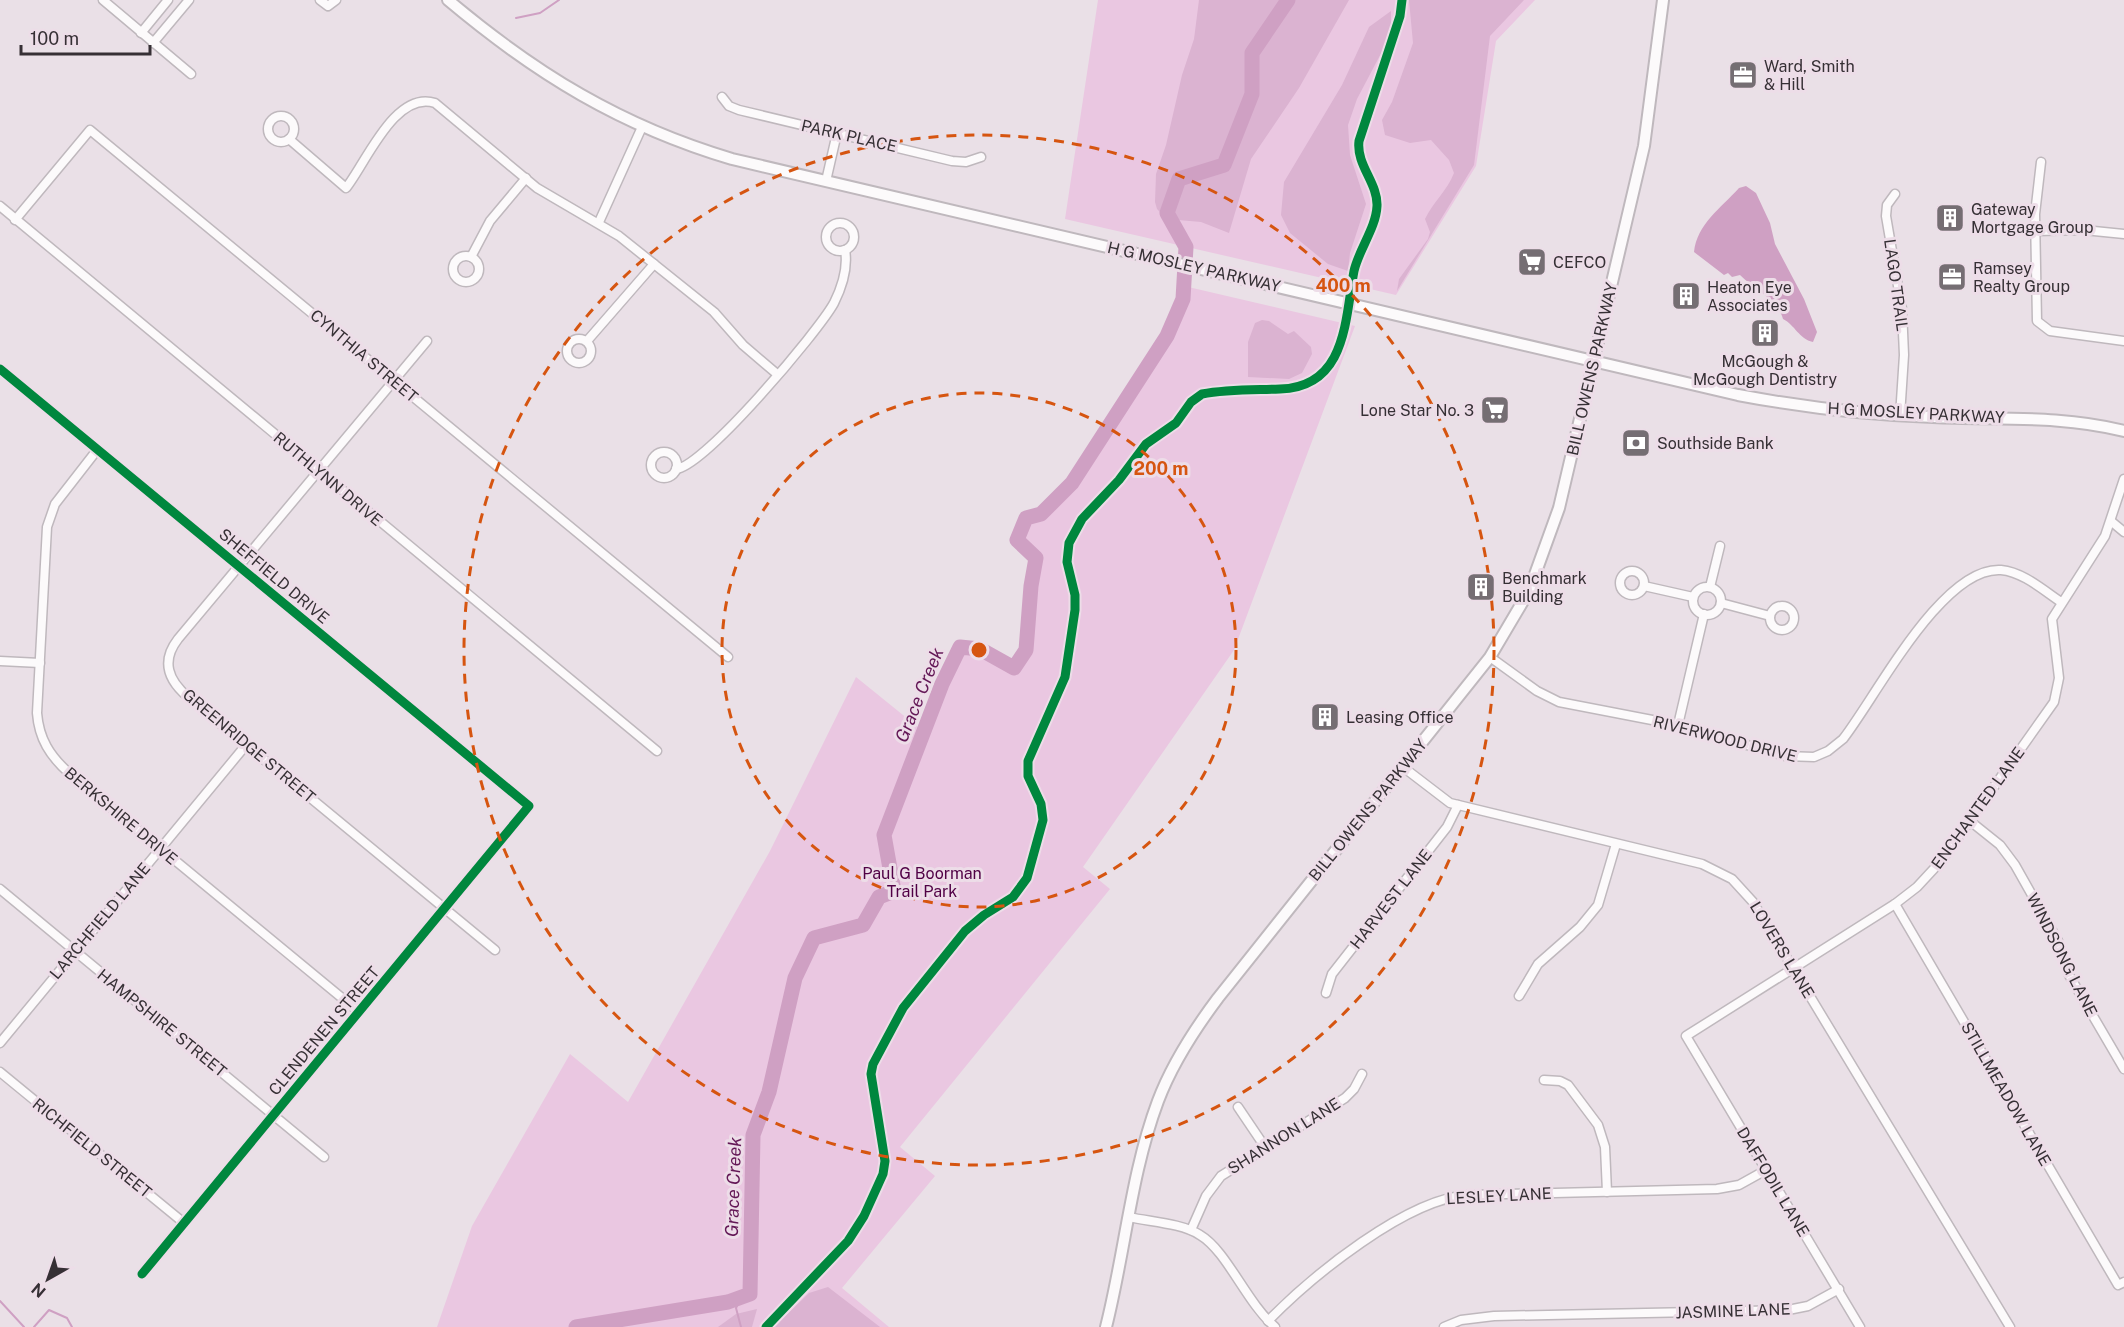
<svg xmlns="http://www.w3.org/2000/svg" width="2124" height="1327" font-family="'Public Sans',sans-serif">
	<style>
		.green { fill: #eac7e1 }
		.forest { fill: #dbb3d1 }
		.water { fill: #cfa0c3 }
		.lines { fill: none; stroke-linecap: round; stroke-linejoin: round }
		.stream { stroke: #cfa0c3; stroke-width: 2 }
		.river { stroke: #cfa0c3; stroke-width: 15 }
		.minor-casing { stroke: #bfb8bd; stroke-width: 11 }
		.major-casing { stroke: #bfb8bd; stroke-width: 14 }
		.minor { stroke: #fcfafb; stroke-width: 8 }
		.major { stroke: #fcfafb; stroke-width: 10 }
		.cycleway-casing { stroke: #eddde8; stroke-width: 13 }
		.cycleway { stroke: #00873e; stroke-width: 9 }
		.ring { fill: none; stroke: #d65510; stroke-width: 3; stroke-dasharray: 10 8 }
		.labels { text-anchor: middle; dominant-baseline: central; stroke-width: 6; stroke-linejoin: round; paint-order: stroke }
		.poi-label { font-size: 16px; fill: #363035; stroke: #eddde8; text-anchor: start }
		.street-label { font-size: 16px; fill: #363035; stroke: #eddde8 }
		.park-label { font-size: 16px; fill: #500145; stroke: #eddde8 }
		.water-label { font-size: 18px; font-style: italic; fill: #631756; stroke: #eddde8 }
		.centre { fill: #d65510; stroke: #eddde8; stroke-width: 3 }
		.ring-label { font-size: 18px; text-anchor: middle; font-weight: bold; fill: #d65510; stroke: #eddde8; stroke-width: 6; stroke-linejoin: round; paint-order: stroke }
	</style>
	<rect width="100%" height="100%" fill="#eae0e7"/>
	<g class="green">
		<path d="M1098,0H1535L1496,41L1476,166L1396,295L1065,219Z"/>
		<path d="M1184,286L1355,326L1234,650L1083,867L1110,889L900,1147L935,1176L842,1288L889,1327H437L472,1226L570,1054L628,1102L770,851L856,677L924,732L960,647L980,649L1015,668L1026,650L1031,586L1036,559L1017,540L1026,518L1042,514L1072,483L1167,336L1183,299Z"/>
	</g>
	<g class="forest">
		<path d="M1199,0H1349L1299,88L1251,159L1229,233L1201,222L1167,219L1157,209L1155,202L1156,174L1166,145L1182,75L1194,39Z"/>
		<path d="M1409,0H1524L1490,36L1474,165L1397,291L1399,279L1428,239L1430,232L1425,219C1433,202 1447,191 1454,173L1449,160L1431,140L1410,143L1385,135L1382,120L1392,102L1413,43Z"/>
		<path d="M1391,11V28L1387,42L1357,99L1348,125L1350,155L1366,204L1350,253L1348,271L1328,264L1290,233L1281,215L1284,182L1342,85L1369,27Z"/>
		<path d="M1262,320L1269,321L1288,334L1294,331L1311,347L1312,354L1302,373L1289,379L1248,377V342L1255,323Z"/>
		<path d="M828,1287L880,1327H774L809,1293Z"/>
		<path d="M757,1309L752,1327H718L736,1314Z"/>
	</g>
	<path class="water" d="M1746,186L1756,193L1770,223L1775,244L1804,299L1817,332L1813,342C1799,339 1795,325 1783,319C1778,300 1754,289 1740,275L1732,277L1728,273L1724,275L1694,252C1697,224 1721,208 1739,188Z"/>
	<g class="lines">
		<g class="stream">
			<path d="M516,18L540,13L559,0"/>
			<path d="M0,1301L24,1327"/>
			<path d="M34,1327L49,1310L67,1318L72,1327"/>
			<path d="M741,1327L736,1308L741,1297"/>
		</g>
		<path class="river" d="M576,1327L728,1302L750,1294L753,1135L769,1092L795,978L814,938L863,925L879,897L894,891L884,835L942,684L960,647L980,649L1014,668L1026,650L1031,586L1036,558L1017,540L1026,518L1041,514L1072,483L1167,336L1183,299L1186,247L1167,213L1179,179L1224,165L1252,94V53L1288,0"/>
		<g class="minor-casing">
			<g id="minor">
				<path d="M103,0L191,74"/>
				<path d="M320,0L328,6L336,0"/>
				<path d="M141,33L168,0"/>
				<path d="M153,43L189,0"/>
				<path d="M722,97L729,106L739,110L952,161L966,162L981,157"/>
				<circle cx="281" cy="129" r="13"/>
				<path d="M289,139L346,188C366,163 395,90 435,103L537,188L619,236L714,312L743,345L777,374"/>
				<path d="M2041,162L2035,214L2037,321L2050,331L2124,341"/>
				<path d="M826,181L837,133"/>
				<path d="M1895,194L1887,205L1886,216L1902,309L1904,355L1900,416"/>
				<path d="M0,206L657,751"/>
				<path d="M15,220L90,130L728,657"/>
				<path d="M599,222L642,127"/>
				<circle cx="840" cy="237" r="14"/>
				<path d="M2035,231L2084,230L2124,234"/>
				<circle cx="466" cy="269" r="13"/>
				<path d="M471,257L490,221L526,178"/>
				<circle cx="579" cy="351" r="12"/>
				<path d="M427,341L178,639C161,661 168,680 188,697L495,950"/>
				<path d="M587,341L654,264"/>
				<path d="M0,369L529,806L142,1274"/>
				<path d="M97,450L55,504L47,527L37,713C39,739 50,756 69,773L359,1012"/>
				<circle cx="664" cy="465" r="13"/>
				<path d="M676,469C704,467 818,332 834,303C842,287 848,267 845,250"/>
				<path d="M2112,522L2124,532"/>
				<circle cx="1632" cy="583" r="12"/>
				<path d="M1644,586L1693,597"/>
				<path d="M1710,587L1720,546"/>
				<circle cx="1707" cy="601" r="14"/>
				<path d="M1721,603L1770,616"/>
				<circle cx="1782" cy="618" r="12"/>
				<path d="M1490,657L1537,691L1559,702L1678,725L1785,756L1814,757L1828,751L1843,739C1876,697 1942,566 2001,570C2023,572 2043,590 2061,602"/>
				<path d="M0,661L40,663"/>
				<path d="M1678,725L1704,614"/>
				<path d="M1403,767L1450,803L1702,864L1732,879L1753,902L2010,1327"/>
				<path d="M1970,821L2000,845L2015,865L2058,941L2069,975L2124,1069"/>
				<path d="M0,889L324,1157"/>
				<path d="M1895,904L2118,1285L2124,1282"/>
				<path d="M1326,993L1332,974L1447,827L1458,805"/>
				<path d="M1519,996L1538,964L1580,927L1598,905L1616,844"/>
				<path d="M0,1043L246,745"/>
				<path d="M0,1072L184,1223"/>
				<path d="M1544,1080L1560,1081L1568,1085L1598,1125L1605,1147L1607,1192"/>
				<path d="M1238,1107L1265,1147"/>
				<path d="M1129,1217C1151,1222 1181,1223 1200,1235C1227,1251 1246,1302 1275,1327"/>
				<path d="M1191,1230L1206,1196L1221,1176L1345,1098L1354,1089L1362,1074"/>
				<path d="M1268,1321C1311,1277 1407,1198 1469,1195L1717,1189L1739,1185L1766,1170"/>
				<path d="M1444,1327L1461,1320L1494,1316L1788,1310L1808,1306L1839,1289"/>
				<path d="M1860,1327L1686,1036L1895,904L1917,887L1942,860L2054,702L2059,678L2052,619L2105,536L2124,479"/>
			</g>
		</g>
		<g class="major-casing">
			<g id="major">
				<path d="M448,0C536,74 621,126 732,159L1738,395C1802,407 1867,415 1933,417C1998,420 2061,415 2124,431"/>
				<path d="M1106,1327C1125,1252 1131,1173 1158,1101C1172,1064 1194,1030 1218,998L1490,657L1529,591L1559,508L1644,146L1663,0"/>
			</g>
		</g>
		<use href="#minor" class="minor"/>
		<use href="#major" class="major"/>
		<g class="cycleway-casing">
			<g id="cycleway">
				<path d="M0,369L529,806L142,1274"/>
				<path d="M766,1327L848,1241L864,1216L883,1174L885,1161L871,1074L873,1064L903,1008L965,931L984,915L1013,897L1027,878L1043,820L1041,804L1028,776V761L1065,677L1075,610V595L1067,562L1069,543L1082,519L1119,480L1146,444L1176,423L1191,402L1202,394C1228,389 1254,390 1280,389C1347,387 1345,319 1354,271C1359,249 1376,228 1377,206C1378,183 1356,165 1359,141L1400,16L1402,0"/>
			</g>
		</g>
		<use href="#cycleway" class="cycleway"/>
	</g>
	<g class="ring">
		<circle cx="979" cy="650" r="257"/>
		<circle cx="979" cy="650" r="515"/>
	</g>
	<defs>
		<g id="office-square" transform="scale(1.5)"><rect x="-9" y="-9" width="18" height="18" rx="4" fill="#756e73" stroke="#eddde8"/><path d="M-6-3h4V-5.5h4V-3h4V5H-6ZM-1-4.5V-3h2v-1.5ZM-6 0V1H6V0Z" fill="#fff"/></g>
		<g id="building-square" transform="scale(1.5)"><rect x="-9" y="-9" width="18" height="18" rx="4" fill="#756e73" stroke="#eddde8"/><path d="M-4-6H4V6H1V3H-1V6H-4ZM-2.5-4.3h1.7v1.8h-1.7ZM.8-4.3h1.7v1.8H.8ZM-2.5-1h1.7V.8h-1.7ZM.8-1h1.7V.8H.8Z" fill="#fff"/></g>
		<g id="supermarket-square" transform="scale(1.5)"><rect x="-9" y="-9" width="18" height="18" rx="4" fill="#756e73" stroke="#eddde8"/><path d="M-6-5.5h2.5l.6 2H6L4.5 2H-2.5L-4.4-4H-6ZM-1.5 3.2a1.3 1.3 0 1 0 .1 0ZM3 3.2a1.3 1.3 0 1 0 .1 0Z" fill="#fff"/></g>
		<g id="bank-square" transform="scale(1.5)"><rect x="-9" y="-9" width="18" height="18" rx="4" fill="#756e73" stroke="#eddde8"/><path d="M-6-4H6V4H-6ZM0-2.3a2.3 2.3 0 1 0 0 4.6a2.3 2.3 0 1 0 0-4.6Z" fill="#fff"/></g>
	</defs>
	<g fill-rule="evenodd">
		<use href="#office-square" x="1743" y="75"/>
		<use href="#building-square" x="1950" y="218"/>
		<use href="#supermarket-square" x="1532" y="262"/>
		<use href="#office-square" x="1952" y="277"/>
		<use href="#building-square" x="1686" y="296"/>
		<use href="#building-square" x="1765" y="333"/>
		<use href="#supermarket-square" x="1495" y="410"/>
		<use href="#bank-square" x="1636" y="443"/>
		<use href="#building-square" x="1481" y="587"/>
		<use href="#building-square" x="1325" y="717"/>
	</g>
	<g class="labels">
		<g class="poi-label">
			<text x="1764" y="66">Ward, Smith<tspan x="1764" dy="18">&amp; Hill</tspan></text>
			<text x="1971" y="209">Gateway<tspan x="1971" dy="18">Mortgage Group</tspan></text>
			<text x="1553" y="262">CEFCO</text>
			<text x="1973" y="268">Ramsey<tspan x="1973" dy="18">Realty Group</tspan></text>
			<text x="1707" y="287">Heaton Eye<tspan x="1707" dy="18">Associates</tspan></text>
			<text x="1765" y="361" text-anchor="middle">McGough &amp;<tspan x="1765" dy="18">McGough Dentistry</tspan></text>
			<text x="1474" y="410" text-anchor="end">Lone Star No. 3</text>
			<text x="1657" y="443">Southside Bank</text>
			<text x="1502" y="578">Benchmark<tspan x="1502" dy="18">Building</tspan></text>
			<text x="1346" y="717">Leasing Office</text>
		</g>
		<g class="street-label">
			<text transform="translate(849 136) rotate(13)">PARK PLACE</text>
			<text transform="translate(1194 267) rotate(13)">H G MOSLEY PARKWAY</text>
			<text transform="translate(1896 285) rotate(82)">LAGO TRAIL</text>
			<text transform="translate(364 356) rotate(40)">CYNTHIA STREET</text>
			<text transform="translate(1592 369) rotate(-77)">BILL OWENS PARKWAY</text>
			<text transform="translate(1916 413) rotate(3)">H G MOSLEY PARKWAY</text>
			<text transform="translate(328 479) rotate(40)">RUTHLYNN DRIVE</text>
			<text transform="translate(274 576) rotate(40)">SHEFFIELD DRIVE</text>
			<text transform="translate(1725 739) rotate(14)">RIVERWOOD DRIVE</text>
			<text transform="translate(249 746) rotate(40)">GREENRIDGE STREET</text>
			<text transform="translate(1978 808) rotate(-54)">ENCHANTED LANE</text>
			<text transform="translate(1368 810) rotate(-51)">BILL OWENS PARKWAY</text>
			<text transform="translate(121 816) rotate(40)">BERKSHIRE DRIVE</text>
			<text transform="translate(1391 899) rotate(-52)">HARVEST LANE</text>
			<text transform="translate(100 921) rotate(-50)">LARCHFIELD LANE</text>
			<text transform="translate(1782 950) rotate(59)">LOVERS LANE</text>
			<text transform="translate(2062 955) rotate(63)">WINDSONG LANE</text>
			<text transform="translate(162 1023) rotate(39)">HAMPSHIRE STREET</text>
			<text transform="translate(324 1031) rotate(-50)">CLENDENEN STREET</text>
			<text transform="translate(2006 1094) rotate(60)">STILLMEADOW LANE</text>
			<text transform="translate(1284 1136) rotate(-32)">SHANNON LANE</text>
			<text transform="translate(92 1148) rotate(39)">RICHFIELD STREET</text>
			<text transform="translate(1773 1182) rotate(59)">DAFFODIL LANE</text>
			<text transform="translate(1499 1196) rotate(-3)">LESLEY LANE</text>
			<text transform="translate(1733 1311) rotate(-2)">JASMINE LANE</text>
		</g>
		<g class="park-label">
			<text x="922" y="873">Paul G Boorman<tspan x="922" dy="18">Trail Park</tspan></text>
		</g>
		<g class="water-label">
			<text transform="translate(919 695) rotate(-68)">Grace Creek</text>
			<text transform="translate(733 1187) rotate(-88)">Grace Creek</text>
		</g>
	</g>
	<circle cx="979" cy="650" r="9" class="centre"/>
	<g class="ring-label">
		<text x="1343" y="292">400 m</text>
		<text x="1161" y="475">200 m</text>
	</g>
	<g transform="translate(48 1279) rotate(220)" stroke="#eddde8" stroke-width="4.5" paint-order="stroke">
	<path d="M0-4.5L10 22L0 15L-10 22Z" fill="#363035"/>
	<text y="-9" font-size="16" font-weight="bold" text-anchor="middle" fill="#363035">N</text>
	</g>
	<path d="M21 45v9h129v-9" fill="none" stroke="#363035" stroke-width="3"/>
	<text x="30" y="45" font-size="18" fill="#363035" stroke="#eddde8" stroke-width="4.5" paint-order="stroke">100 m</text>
</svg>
